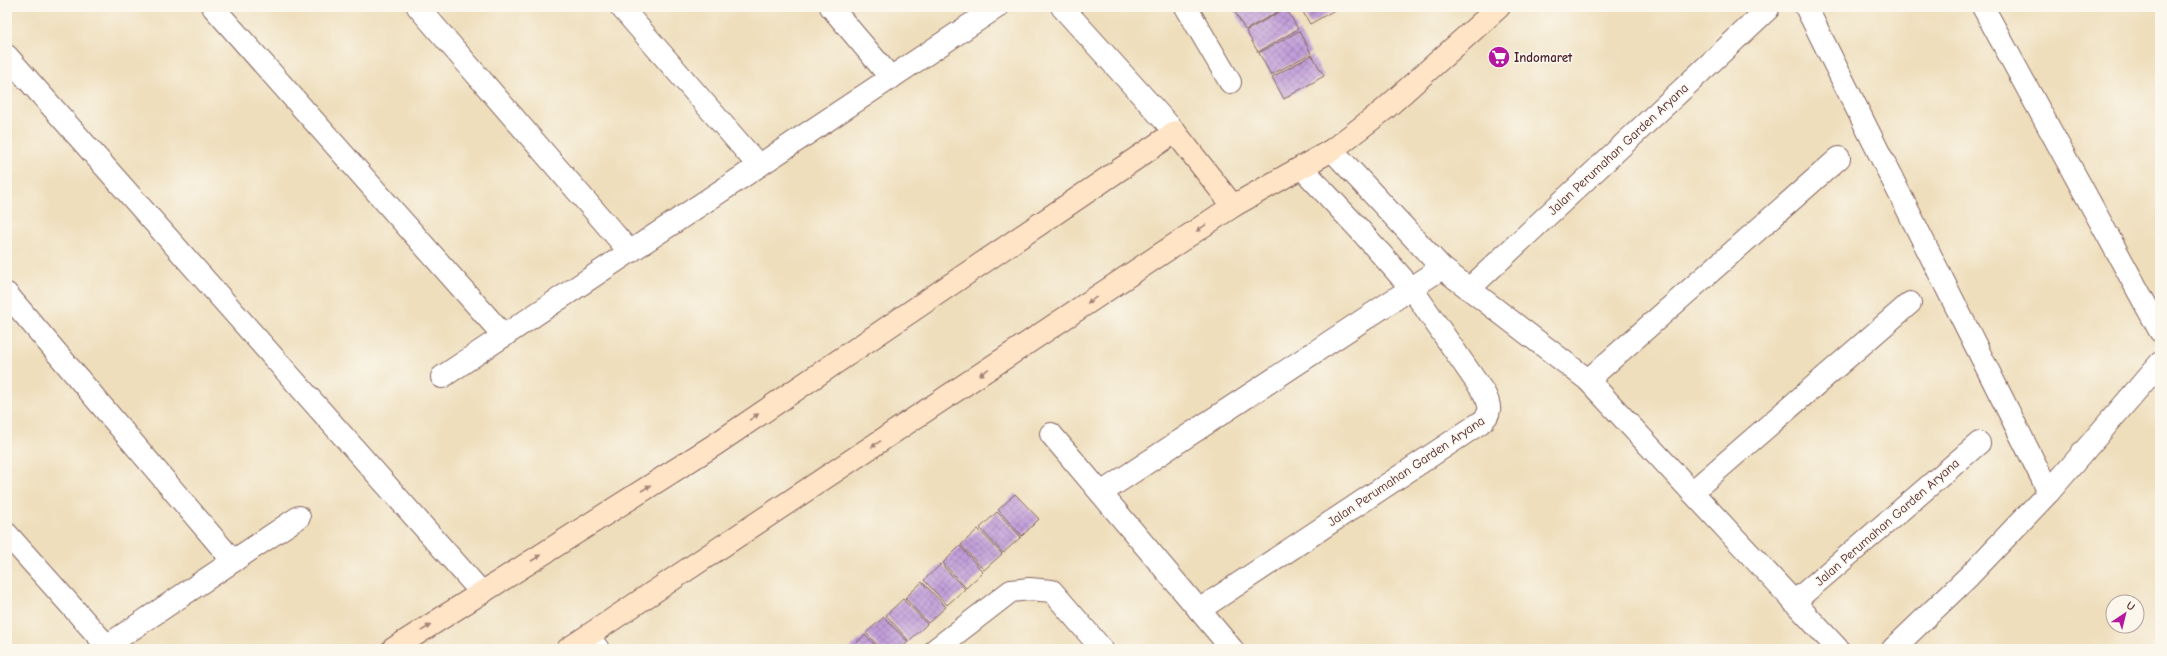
<svg xmlns="http://www.w3.org/2000/svg" width="2167" height="656" font-family="'Comic Neue',sans-serif">
	<style>
		.building { fill: url(#building-cross-hatch) }
		.lines { fill: none; stroke-linecap: round; stroke-linejoin: round }
		.street-casing { stroke: #83625e; stroke-width: 24 }
		.secondary-casing { stroke: #83625e; stroke-width: 24 }
		.street { stroke: #fff; stroke-width: 22 }
		.secondary { stroke: #ffe4c6; stroke-width: 22 }
		.oneway { fill: #a48278 }
		.labels { text-anchor: middle; dominant-baseline: central; stroke-width: 3; stroke-linejoin: round; paint-order: stroke }
		.poi-label { font-size: 13px; font-weight: bold; fill: #4a1f2b; stroke: #fbf7ec; text-anchor: start }
		.street-label { font-size: 13px; fill: #4a1f2b; stroke: #fbf7ec }
	</style>
	<defs>
		<pattern id="building-cross-hatch" width="8" height="8" patternUnits="userSpaceOnUse"><rect width="8" height="8" fill="#c19ed9"/><path d="M0 0l8 8M0 8l8-8" fill="none" stroke="#9f80b0"/></pattern>
	</defs>
	<rect width="100%" height="100%" fill="#fbf7ec"/>
	<filter id="ink" filterUnits="userSpaceOnUse"><feTurbulence type="fractalNoise" baseFrequency=".025" numOctaves="2"/><feDisplacementMap in="SourceGraphic" scale="8" xChannelSelector="R" yChannelSelector="G"/><feConvolveMatrix kernelMatrix="1 2 1 2 8 2 1 2 1" color-interpolation-filters="sRGB"/></filter>
	<filter id="wash" filterUnits="userSpaceOnUse"><feTurbulence type="fractalNoise" baseFrequency=".012" numOctaves="4" result="noise"/><feDisplacementMap in="SourceGraphic" scale="16" xChannelSelector="R" yChannelSelector="G"/><feGaussianBlur stdDeviation="0.9" result="paint"/><feColorMatrix in="noise" values="0 0 0 0 0 0 0 0 0 0 0 0 0 0 0 0 0 1.4 0 .05"/><feComposite in="paint" operator="in"/></filter>
	<g filter="url(#wash)">
		<rect width="100%" height="100%" fill="#eedebc"/>
		<g id="blocks">
			<g class="building">
				<path d="M1236,7H1286L1245,30L1233,8Z"/>
				<path d="M1300,7H1340L1310,24Z"/>
				<path d="M1286,8L1298,29L1258,52L1246,31Z"/>
				<path d="M1299,31L1311,53L1271,75L1259,53Z"/>
				<path d="M1312,55L1324,76L1284,99L1272,77Z"/>
				<path d="M1015,494L1039,519L1022,536L998,510Z"/>
				<path d="M997,512L1021,537L1003,553L980,528Z"/>
				<path d="M978,529L1002,554L984,570L961,545Z"/>
				<path d="M960,546L983,572L966,588L943,563Z"/>
				<path d="M941,564L965,589L947,605L924,580Z"/>
				<path d="M922,582L946,607L928,623L905,598Z"/>
				<path d="M903,599L927,624L909,641L886,615Z"/>
				<path d="M884,617L908,642L900,649H881L866,633Z"/>
				<path d="M865,635L879,649H849Z"/>
			</g>
		</g>
	</g>
	<g filter="url(#ink)">
		<use href="#blocks" fill-opacity="0" stroke="#83625e" stroke-width="1"/>
		<g class="lines">
			<g class="street-casing">
				<g id="street">
					<path d="M213,7L504,336"/>
					<path d="M418,7L630,252"/>
					<path d="M621,7L759,166"/>
					<path d="M831,7L891,78"/>
					<path d="M1062,7L1175,132"/>
					<path d="M1186,7L1230,82"/>
					<path d="M1806,7L2049,492L1969,576L1893,649"/>
					<path d="M1983,7L2160,331"/>
					<path d="M7,56L482,593"/>
					<path d="M1332,150L1442,268L1588,380L1838,649"/>
					<path d="M1469,289L1768,9"/>
					<path d="M7,294L233,561"/>
					<path d="M442,377L997,7"/>
					<path d="M1588,380L1839,158"/>
					<path d="M1051,434L1232,649"/>
					<path d="M1692,492L1910,303"/>
					<path d="M2049,492L2160,363"/>
					<path d="M1101,493L1442,268"/>
					<path d="M7,534L107,646"/>
					<path d="M1794,602L1979,443"/>
					<path d="M1199,610L1480,423C1492,414 1491,406 1484,393L1412,289L1359,229L1302,168"/>
					<path d="M588,636L598,649"/>
					<path d="M102,649L299,517"/>
					<path d="M936,649L1011,591L1029,589L1052,591L1102,649"/>
				</g>
			</g>
			<g class="secondary-casing">
				<g id="secondary">
					<path d="M393,649L716,444L1175,132L1233,206L1332,150L1385,109L1499,7"/>
					<path d="M568,649L1233,206"/>
				</g>
			</g>
			<use href="#street" class="street"/>
			<use href="#secondary" class="secondary"/>
		</g>
		<defs><path id="oneway-solid" d="M-6-.8H1V-3.2L6.5 0L1 3.2V.8H-6Z"/></defs>
		<g class="oneway">
			<use href="#oneway-solid" transform="translate(1201 228) rotate(146)"/>
			<use href="#oneway-solid" transform="translate(1092 300) rotate(146)"/>
			<use href="#oneway-solid" transform="translate(984 372) rotate(146)"/>
			<use href="#oneway-solid" transform="translate(754 417) rotate(-34)"/>
			<use href="#oneway-solid" transform="translate(876 444) rotate(146)"/>
			<use href="#oneway-solid" transform="translate(646 488) rotate(-33)"/>
			<use href="#oneway-solid" transform="translate(536 558) rotate(-33)"/>
			<use href="#oneway-solid" transform="translate(426 628) rotate(-32)"/>
		</g>
	</g>
	<defs>
		<g id="supermarket-disc" transform="scale(1.15)"><circle r="9.5" fill="#b5179e" stroke="#fbf7ec"/><path d="M-6-5.5h2.5l.6 2H6L4.5 2H-2.5L-4.4-4H-6ZM-1.5 3.2a1.3 1.3 0 1 0 .1 0ZM3 3.2a1.3 1.3 0 1 0 .1 0Z" fill="#fff"/></g>
	</defs>
	<g fill-rule="evenodd">
		<use href="#supermarket-disc" x="1499" y="57"/>
	</g>
	<g class="labels">
		<g class="poi-label">
			<text x="1514" y="57">Indomaret</text>
		</g>
		<g class="street-label">
			<text transform="translate(1618 149) rotate(-43)">Jalan Perumahan Garden Aryana</text>
			<text transform="translate(1406 471) rotate(-34)">Jalan Perumahan Garden Aryana</text>
			<text transform="translate(1887 522) rotate(-41)">Jalan Perumahan Garden Aryana</text>
		</g>
	</g>
	<rect width="2167" height="656" fill="none" stroke="#fbf7ec" stroke-width="24"/>
	<g transform="translate(2125 614) rotate(35)"><circle r="19" fill="#fbf7ec" stroke="#b4a19f"/>
	<path d="M0-3L7 15L0 10L-7 15Z" fill="#b5179e"/>
	<text y="-6" font-size="11" font-weight="bold" text-anchor="middle" fill="#4a1f2b">U</text>
	</g>
</svg>
